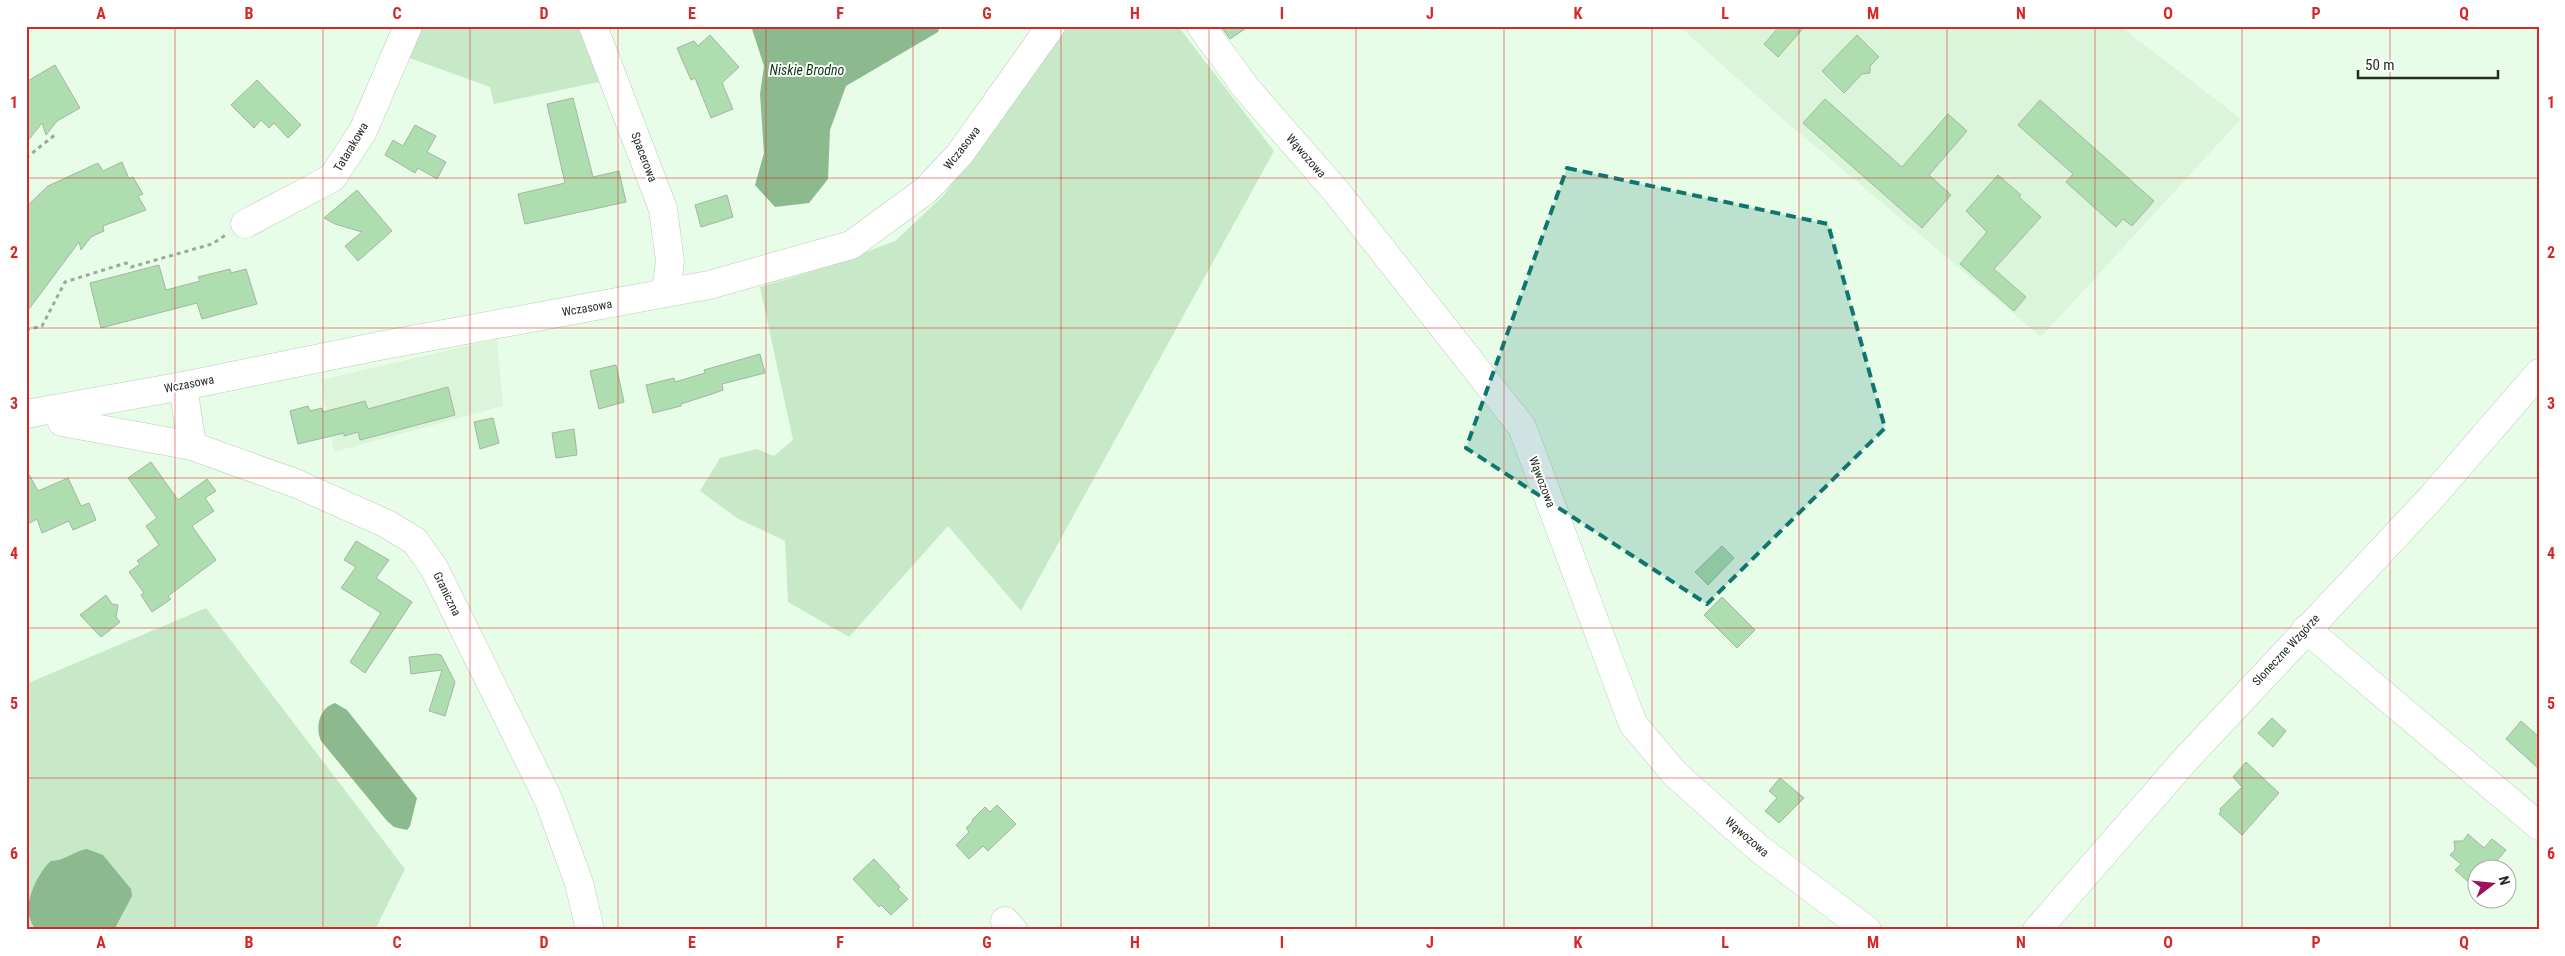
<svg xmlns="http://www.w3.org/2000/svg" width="2565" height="956" font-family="'Roboto Condensed',sans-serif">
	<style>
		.built { fill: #daf5da }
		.green { fill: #c7e9c8 }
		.water { fill: #8cb98d }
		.building { fill: #aeddaf; stroke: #a2b6a2 }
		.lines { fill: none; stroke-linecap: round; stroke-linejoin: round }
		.minor-casing { stroke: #b9cdb9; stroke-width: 29 }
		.path { stroke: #9baa9b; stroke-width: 3; stroke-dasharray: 4 4; stroke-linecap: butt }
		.minor { stroke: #fff; stroke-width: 28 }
		.marked { fill: #0f766e; fill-opacity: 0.2; stroke: #0f766e; stroke-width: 4; stroke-dasharray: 10 6; stroke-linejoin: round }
		.grid { fill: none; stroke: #d62828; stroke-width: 1; stroke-opacity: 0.55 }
		.labels { text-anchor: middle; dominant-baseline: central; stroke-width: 4; stroke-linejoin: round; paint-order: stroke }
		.street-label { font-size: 12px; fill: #252c25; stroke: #fff }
		.water-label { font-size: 14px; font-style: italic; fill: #073a10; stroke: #fff }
		.neatline { fill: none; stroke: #d62828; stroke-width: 2 }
		.grid-label { font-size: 16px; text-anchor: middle; font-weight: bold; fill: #d62828 }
	</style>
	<rect width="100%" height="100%" fill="#e8fde8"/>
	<g class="built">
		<path d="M1679,26H2120L2241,119L2041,337L1778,115Z"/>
		<path d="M497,339L503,406L334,452L321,380Z"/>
	</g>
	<g class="green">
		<path d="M420,26H582L604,81L494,104L490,87L407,57Z"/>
		<path d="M1068,26H1178L1274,151L1021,611L948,526L849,637L788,602L785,541L737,518L700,491L720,458L757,449L774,456L793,440L760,287L830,266L895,241L943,196Z"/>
		<path d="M206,608L405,869L375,930H26V684Z"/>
	</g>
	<g class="water">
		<path d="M751,26H940L938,32L846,86L830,130L828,179L809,203L775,207L755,185L764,153L760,94L764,66Z"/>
		<path d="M335,703L347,710L417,798L410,826L407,830L394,827L387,821L321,741C315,727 319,708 335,703Z"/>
		<path d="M87,849L103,855L131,889L132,896L114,930H36C33,925 30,921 29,915C25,900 39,871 51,861C64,861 74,851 87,849Z"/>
	</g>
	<g class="building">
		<path d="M1224,26H1249L1230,39L1222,28Z"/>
		<path d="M1780,26H1805L1778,57L1764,44Z"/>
		<path d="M710,35L739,67L722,83L733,109L711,118L695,78L691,80L677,48L694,41L698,46Z"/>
		<path d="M1857,35L1879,57L1870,66V73L1862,74L1844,93L1822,71Z"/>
		<path d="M55,65L80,108L57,121L46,135L42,123L26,143V82Z"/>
		<path d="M257,80L301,125L288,138L274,123L269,128L261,120L254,128L231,105Z"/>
		<path d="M573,98L593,177L619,171L626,202L525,224L518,194L565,183L547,104Z"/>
		<path d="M1825,99L1902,167L1948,114L1967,131L1929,175L1951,195L1922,228L1803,123Z"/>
		<path d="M2040,100L2154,201L2132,226L2123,219L2116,227L2066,182L2073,174L2018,125Z"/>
		<path d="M415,125L436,136L427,152L446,162L437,179L418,168L415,173L385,155L393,140L403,146Z"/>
		<path d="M122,162L129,179L133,177L143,194L138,196L146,210L103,226L104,231L91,237L81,250L79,242L26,313V207L48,186L98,163L103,171Z"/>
		<path d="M1998,175L2021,195L2019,197L2041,217L1994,269L2026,297L2014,311L1960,264L1987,232L1966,211Z"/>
		<path d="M357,190L392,231L358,261L345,246L362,232L335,224L324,218Z"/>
		<path d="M727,195L733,217L701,227L695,205Z"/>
		<path d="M159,265L166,290L200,281L198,277L230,269L231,273L246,269L257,304L202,319L197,303L101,328L90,283Z"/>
		<path d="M760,354L765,373L722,384L723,390L712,394L681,404V406L653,413L646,385L674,378L675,382L705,373L704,370Z"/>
		<path d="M616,365L624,402L599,409L590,371Z"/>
		<path d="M448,387L455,415L360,440L358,432L344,436V433L298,444L290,411L308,406L310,411L322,408L323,412L365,401L368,409Z"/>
		<path d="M493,418L499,443L480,449L474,422Z"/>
		<path d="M574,429L577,455L556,458L552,433Z"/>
		<path d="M151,462L178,500L207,479L216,491L205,498L214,511L192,526L216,560L168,596L171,599L152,612L141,595L144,593L129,572L140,564L137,561L159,545L146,526L157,518L128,478Z"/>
		<path d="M26,469L38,491L68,478L81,506L89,503L96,520L73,530L69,521L42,533L37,519L26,525Z"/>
		<path d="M356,541L389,560L376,578L412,602L365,673L350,662L381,613L341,588L356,567L344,560Z"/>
		<path d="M1722,546L1734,558L1708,585L1695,572Z"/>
		<path d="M106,595L112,604L118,605L116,617L120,622L101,637L80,615Z"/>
		<path d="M1722,597L1755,630L1737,648L1704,615Z"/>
		<path d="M436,654L441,655L455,682L445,716L429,711L442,670L411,674L409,657Z"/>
		<path d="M2272,718L2286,731L2273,747L2258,733Z"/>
		<path d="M2521,721L2539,737V769L2506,739Z"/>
		<path d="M2246,762L2279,793L2242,835L2219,814L2221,811L2220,809L2242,787L2233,777Z"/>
		<path d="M1780,778L1804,798L1779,823L1765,811L1777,798L1769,791Z"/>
		<path d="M997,805L1016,824L988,851L983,846L969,859L956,845L969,832L966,828L973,821L972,820L985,807L990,812Z"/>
		<path d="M2468,834L2484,848L2492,839L2506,850L2493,865L2490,862L2485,868H2478V877L2471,884L2455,870L2461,864L2450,855L2455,850L2454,841H2463Z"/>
		<path d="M874,859L900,887L898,889L908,899L891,915L881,905L879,907L853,879Z"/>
	</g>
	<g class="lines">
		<g class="minor-casing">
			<g id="minor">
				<path d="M593,26L663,209L670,261L666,293"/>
				<path d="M1201,26L1246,88L1335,190L1522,427L1633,724L1676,775L1757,847L1867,930"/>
				<path d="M245,224L332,178L363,131L408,26"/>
				<path d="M183,386L192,446"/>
				<path d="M59,409L62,422L192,446L295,483L387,524L415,541L434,568L549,801L579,883L590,930"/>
				<path d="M26,414L183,386L379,346L709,285L851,245L925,191L959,155L1051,26"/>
				<path d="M2306,629L2539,826"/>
				<path d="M1005,921L1013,930"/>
				<path d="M2037,930L2186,759L2431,498L2539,373"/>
			</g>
		</g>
		<g class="path">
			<path d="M26,158L56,134"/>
			<path d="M26,330L42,326L65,282L126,263L131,267L212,244L227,234"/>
		</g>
		<use href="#minor" class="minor"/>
	</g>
	<path class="marked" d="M1567,168L1828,224L1885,428L1707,604L1466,448Z"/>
	<path class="grid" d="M175,26V930M323,26V930M470,26V930M618,26V930M766,26V930M913,26V930M1061,26V930M1209,26V930M1356,26V930M1504,26V930M1652,26V930M1799,26V930M1947,26V930M2095,26V930M2242,26V930M2390,26V930M26,178H2539M26,328H2539M26,478H2539M26,628H2539M26,778H2539"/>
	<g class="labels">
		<g class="street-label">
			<text transform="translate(351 147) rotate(-59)">Tatarakowa</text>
			<text transform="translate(962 148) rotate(-52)">Wczasowa</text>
			<text transform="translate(1306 156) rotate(49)">Wąwozowa</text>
			<text transform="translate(644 157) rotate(69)">Spacerowa</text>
			<text transform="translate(587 308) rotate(-10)">Wczasowa</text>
			<text transform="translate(189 384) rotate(-11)">Wczasowa</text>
			<text transform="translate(1542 482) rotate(69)">Wąwozowa</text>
			<text transform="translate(447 594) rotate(64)">Graniczna</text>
			<text transform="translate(2286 650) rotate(-47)">Słoneczne Wzgórze</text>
			<text transform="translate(1747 837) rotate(41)">Wąwozowa</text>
		</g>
		<g class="water-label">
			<text x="807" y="70">Niskie Brodno</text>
		</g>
	</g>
	<rect width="2565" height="956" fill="none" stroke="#ffffff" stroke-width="55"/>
	<g transform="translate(2492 884) rotate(74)"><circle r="24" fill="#ffffff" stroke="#a8aba8"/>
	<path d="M0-4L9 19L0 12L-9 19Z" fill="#9e115d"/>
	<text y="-8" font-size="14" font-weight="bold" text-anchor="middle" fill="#252c25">N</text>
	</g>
	<path d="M2358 70v8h140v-8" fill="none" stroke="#252c25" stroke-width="2.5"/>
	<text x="2365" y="70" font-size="15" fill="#252c25" stroke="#ffffff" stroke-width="4" paint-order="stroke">50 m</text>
	<rect x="28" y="28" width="2510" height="900" class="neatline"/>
	<g class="grid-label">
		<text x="101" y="19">A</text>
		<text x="249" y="19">B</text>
		<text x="397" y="19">C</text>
		<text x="544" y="19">D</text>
		<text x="692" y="19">E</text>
		<text x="840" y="19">F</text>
		<text x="987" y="19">G</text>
		<text x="1135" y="19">H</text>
		<text x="1282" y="19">I</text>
		<text x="1430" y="19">J</text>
		<text x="1578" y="19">K</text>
		<text x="1725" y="19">L</text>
		<text x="1873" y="19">M</text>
		<text x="2021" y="19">N</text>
		<text x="2168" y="19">O</text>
		<text x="2316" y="19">P</text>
		<text x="2464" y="19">Q</text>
		<text x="14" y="108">1</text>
		<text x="2551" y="108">1</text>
		<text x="14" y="258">2</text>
		<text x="2551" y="258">2</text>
		<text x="14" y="409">3</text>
		<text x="2551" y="409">3</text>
		<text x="14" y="559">4</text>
		<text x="2551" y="559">4</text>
		<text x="14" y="709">5</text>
		<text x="2551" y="709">5</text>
		<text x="14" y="859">6</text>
		<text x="2551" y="859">6</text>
		<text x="101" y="948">A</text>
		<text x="249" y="948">B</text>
		<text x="397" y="948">C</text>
		<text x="544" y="948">D</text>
		<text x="692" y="948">E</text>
		<text x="840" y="948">F</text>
		<text x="987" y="948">G</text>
		<text x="1135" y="948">H</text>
		<text x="1282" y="948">I</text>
		<text x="1430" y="948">J</text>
		<text x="1578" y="948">K</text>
		<text x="1725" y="948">L</text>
		<text x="1873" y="948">M</text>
		<text x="2021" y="948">N</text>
		<text x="2168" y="948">O</text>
		<text x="2316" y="948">P</text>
		<text x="2464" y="948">Q</text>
	</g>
</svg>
